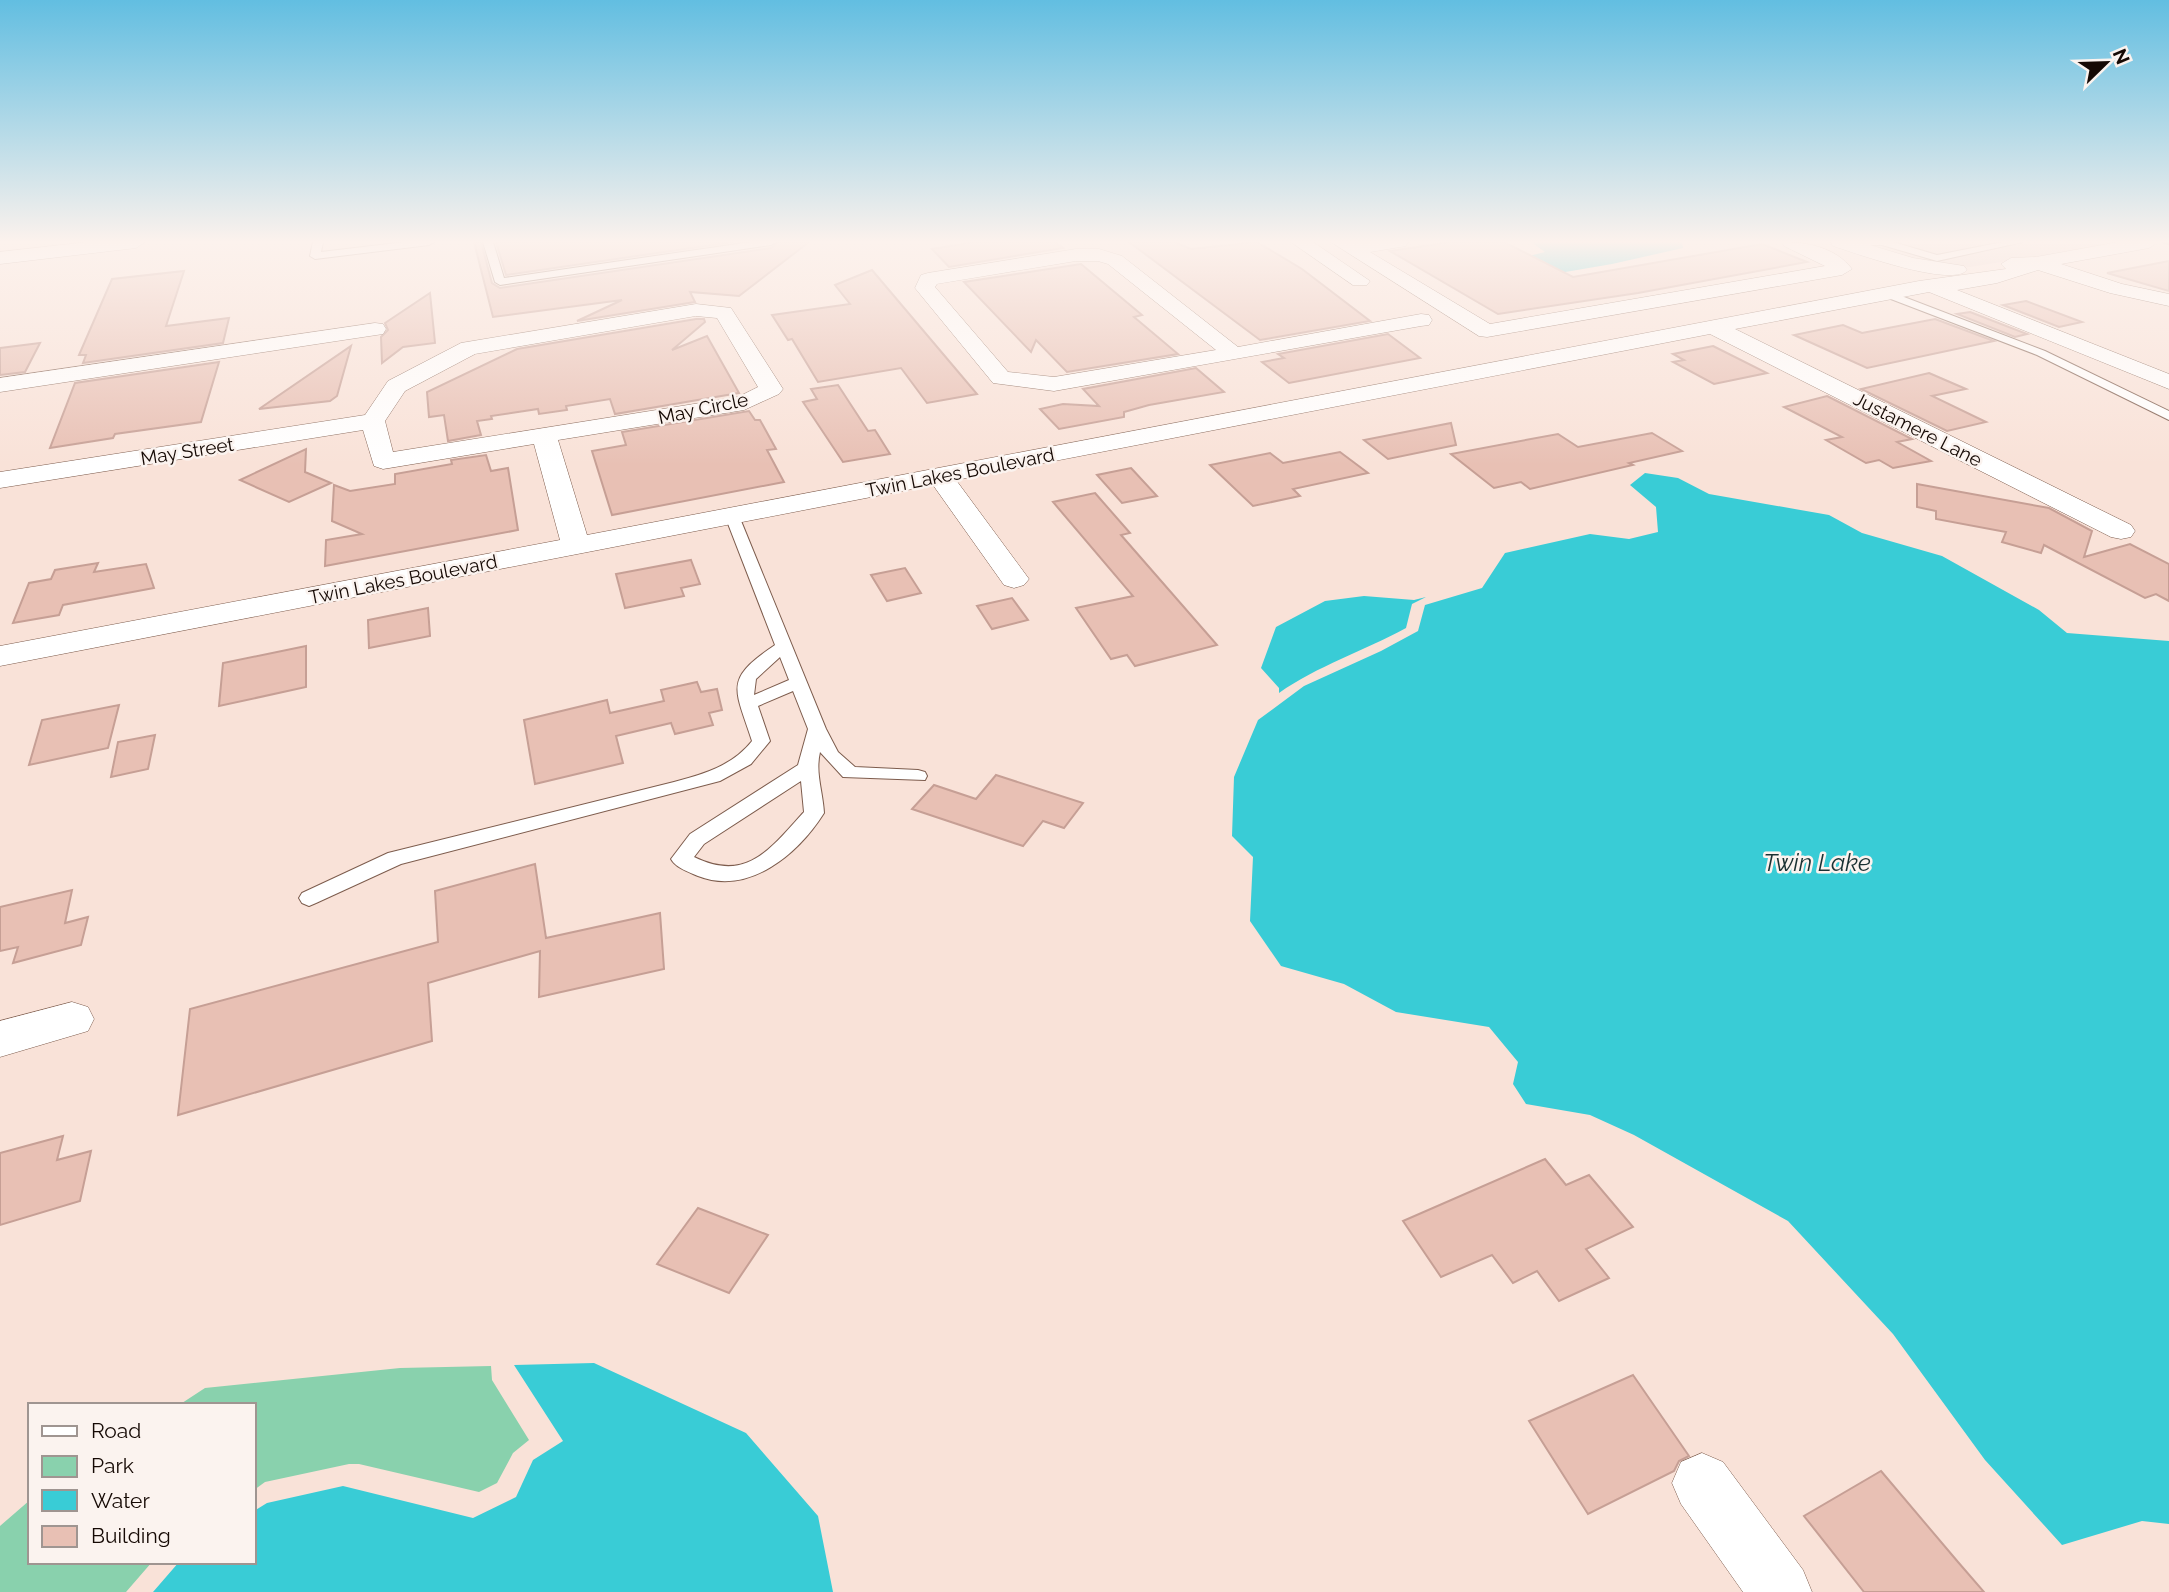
<svg xmlns="http://www.w3.org/2000/svg" width="2169" height="1592" font-family="Raleway,sans-serif">
	<style>
		.commercial { fill: #e8d0c8 }
		.green { fill: #89d1ad }
		.water { fill: #39ccd6 }
		.building { fill: #e8c0b4; stroke: #c69f95; stroke-width: 2 }
		.lines { fill: none; stroke-linecap: round; stroke-linejoin: round }
		.service-casing { stroke: #7d5c4d; stroke-width: 2 }
		.minor-casing { stroke: #7d5c4d; stroke-width: 1 }
		.service { fill: #fff; fill-rule: evenodd }
		.minor { fill: #fff; fill-rule: evenodd }
		.rail { stroke: #806f68; stroke-width: 2.5 }
		.labels { text-anchor: middle; dominant-baseline: central; stroke-width: 5; stroke-linejoin: round; paint-order: stroke }
		.far-street-label { font-size: 19px; fill: #150904; stroke: #fbf3ef }
		.water-label { font-size: 24px; font-style: italic; fill: #193133; stroke: #fbf3ef }
	</style>
	<rect width="100%" height="100%" fill="#f9e2d8"/>
	<path class="commercial" d="M1851,242H2128L1970,267L1937,266Z"/>
	<g class="green">
		<path d="M491,1366L492,1380L529,1440L513,1453L497,1483L479,1492L359,1464H349L265,1482L254,1490V1405H179L205,1388L400,1368Z"/>
		<path d="M30,1500V1562H152L126,1592H0V1526Z"/>
	</g>
	<g class="water">
		<path d="M1531,242H1682L1683,248L1612,264L1536,277L1525,257L1545,252Z"/>
		<path d="M1645,473L1678,478L1709,494L1829,515L1862,533L1942,556L2039,610L2067,633L2169,641V1524L2142,1521L2062,1545L1985,1460L1893,1334L1788,1221L1634,1135L1590,1115L1526,1104L1513,1084L1518,1062L1489,1027L1396,1012L1344,984L1281,966L1250,921L1253,857L1232,836L1234,777L1258,720L1304,686L1381,651L1418,631L1425,605L1482,588L1505,553L1590,534L1629,539L1658,532L1656,507L1630,485Z"/>
		<path d="M1364,596L1414,600L1426,597L1412,604L1406,628C1364,651 1317,666 1279,693V688L1261,668L1276,627L1325,601Z"/>
		<path d="M594,1363L746,1433L818,1516L833,1592H153L179,1562H254V1511L267,1503L343,1486L473,1518L516,1497L533,1460L563,1441L514,1365Z"/>
	</g>
	<g class="building">
		<path d="M474,242H481L492,283L500,288L771,248L778,242H809L739,296L690,292L695,302L577,321L622,300L493,317Z"/>
		<path d="M496,242H733L506,275Z"/>
		<path d="M975,242H1055L1063,248L949,267L932,249Z"/>
		<path d="M1129,242H1174L1191,249L1257,242L1302,269L1370,321L1260,340Z"/>
		<path d="M1451,242H1504L1573,277L1762,244L1807,262L1638,293L1498,314L1390,251Z"/>
		<path d="M2169,261V291L2107,273Z"/>
		<path d="M1081,264L1142,315L1134,317L1178,354L1067,372L1036,340L1031,352L964,282Z"/>
		<path d="M872,270L960,374L977,394L927,403L901,368L818,382L792,339L788,340L772,315L850,304L835,285Z"/>
		<path d="M184,271L166,326L229,318L223,343L83,363L86,355H79L112,279Z"/>
		<path d="M430,293L435,343L403,347L382,363L381,337L388,330L385,323Z"/>
		<path d="M2026,301L2082,322L2059,327L2003,305Z"/>
		<path d="M1970,312L2027,334L2015,337L1957,314Z"/>
		<path d="M696,319H704L705,322L672,350L707,336L739,393L615,414L610,399L566,406L567,410L539,414L538,409L491,416L492,419L477,421L481,435L448,441L444,415L429,417L427,392L517,349Z"/>
		<path d="M1935,319L1994,341L1867,368L1794,335L1843,325L1862,333Z"/>
		<path d="M1388,334L1420,358L1289,383L1262,362L1284,358L1278,354Z"/>
		<path d="M40,343L25,372L0,375V348Z"/>
		<path d="M351,346L337,396L330,401L259,409Z"/>
		<path d="M1713,346L1767,373L1714,384L1673,362L1684,360L1673,354Z"/>
		<path d="M219,362L201,422L115,434L113,438L50,448L75,383Z"/>
		<path d="M1196,368L1224,392L1149,405L1124,412V417L1059,429L1040,409L1063,404L1099,406L1083,389Z"/>
		<path d="M1929,373L1966,389L1932,396L1986,422L1947,431L1861,389Z"/>
		<path d="M838,385L868,431L875,430L890,454L843,462L803,402L817,399L811,389Z"/>
		<path d="M1827,396L1912,439L1897,442L1931,461L1893,468L1879,460L1866,463L1826,440L1842,437L1784,407Z"/>
		<path d="M749,411L755,420H760L776,449L767,450L784,482L612,515L592,451L626,445L622,432Z"/>
		<path d="M1451,423L1456,445L1388,459L1364,440Z"/>
		<path d="M1652,433L1682,451L1629,463L1633,465L1530,489L1521,482L1494,488L1451,454L1558,434L1578,447Z"/>
		<path d="M306,449L305,472L331,483L289,502L240,480Z"/>
		<path d="M1340,452L1368,473L1293,489L1300,496L1253,506L1210,465L1270,453L1283,463Z"/>
		<path d="M486,455L491,471L508,468L518,530L325,566L326,540L362,534L332,521L334,485L350,491L395,484V474L452,464L451,460Z"/>
		<path d="M1131,468L1157,496L1122,503L1097,475Z"/>
		<path d="M1917,484L2049,508L2092,531L2084,557L2130,544L2169,564V601L2156,594L2145,598L2044,545L2041,553L2002,542L2006,532L1936,519V511L1917,507Z"/>
		<path d="M1095,493L1130,533L1121,535L1217,645L1135,666L1127,655L1111,659L1076,608L1133,596L1053,502Z"/>
		<path d="M691,560L700,584L681,588L684,596L625,608L616,574Z"/>
		<path d="M98,563L94,572L146,564L154,588L63,605L59,615L13,623L29,583L51,579L55,570Z"/>
		<path d="M905,568L921,593L887,601L871,575Z"/>
		<path d="M1012,598L1028,620L992,629L977,606Z"/>
		<path d="M428,608L430,636L369,648L368,620Z"/>
		<path d="M306,646V687L219,706L223,663Z"/>
		<path d="M697,682L701,692L717,689L722,710L709,713L713,725L675,734L671,723L616,736L623,763L535,784L524,720L607,700L610,713L664,701L661,690Z"/>
		<path d="M119,705L108,748L29,765L42,720Z"/>
		<path d="M155,735L148,769L111,777L118,742Z"/>
		<path d="M996,775L1083,803L1064,828L1043,821L1023,846L912,809L934,785L976,799Z"/>
		<path d="M535,864L546,938L660,913L664,969L539,997L540,951L428,983L432,1041L178,1115L190,1009L438,942L435,891Z"/>
		<path d="M72,890L65,923L88,917L81,945L13,963L18,947L0,951V907Z"/>
		<path d="M63,1136L57,1160L91,1151L80,1201L0,1225V1153Z"/>
		<path d="M1545,1159L1566,1185L1589,1175L1633,1227L1586,1249L1609,1278L1559,1301L1537,1271L1513,1283L1492,1255L1441,1277L1403,1221Z"/>
		<path d="M698,1208L768,1235L729,1293L657,1264Z"/>
		<path d="M1633,1375L1689,1456L1679,1461L1674,1471L1588,1514L1529,1421Z"/>
		<path d="M1881,1471L1958,1562L1984,1592H1864L1804,1516Z"/>
	</g>
	<g class="lines">
		<g class="service-casing">
			<g id="service">
				<path d="M313,242H323L321,252L405,242H434L429,245L315,259L310,256Z"/>
				<path d="M483,242H493L504,278L751,242H776L771,245L500,285L495,282Z"/>
				<path d="M1853,242H1893L1937,255L2003,242H2023L1937,261L1882,245H1858Z"/>
				<path d="M1883,292H1891L2045,351L2169,411V420L2037,355L1883,296Z"/>
				<path d="M732,512L739,516L826,729L838,752L855,767L918,770L925,772L927,776L925,780L843,777L820,752C815,773 823,792 824,813C798,854 749,896 698,876C689,872 676,868 671,859L690,834L798,765L808,729L793,691L758,706L770,741L751,764L720,781L401,864L316,903L309,906L302,903L299,898L302,893L388,853L674,782C704,774 732,766 752,741C735,688 723,680 775,645L725,516ZM780,657L789,680L754,695L756,679ZM801,781L804,812C770,849 747,883 694,857L704,844Z"/>
			</g>
		</g>
		<g class="minor-casing">
			<g id="minor">
				<path d="M88,242H145L136,248L0,264V252Z"/>
				<path d="M1291,242H1313L1370,281L1367,285H1353Z"/>
				<path d="M1331,242H1408L1406,246L1370,252L1490,324L1825,266L1784,246L1782,242C1807,242 1835,247 1852,269L1842,275L1487,337L1479,336Z"/>
				<path d="M1831,242H1860L1913,258L1964,266L1967,270C1952,288 1855,253 1833,246Z"/>
				<path d="M2119,242H2158L2149,248L2061,264L2122,284L2169,294V306L2110,293L2038,270L1997,283L1957,290L2169,374V389L1929,292L1735,329L2131,525L2135,531L2131,537L2121,539L2111,537L1710,334L956,480L1029,579L1024,585L1014,588L1004,585L933,485L0,666V646L560,540L534,444L383,469L374,466L363,430L0,488V472L365,415L388,381L461,343L696,304L731,308L783,389L779,394L744,410L558,440L587,535L1919,281L2006,269L2001,264L2011,258L2036,257ZM696,316L717,318L758,387L738,397L393,452L385,421L405,391L475,354Z"/>
				<path d="M1076,249H1099L1122,256L1238,347L1421,314L1429,315L1432,320L1429,325L1421,326L1054,391L993,383L915,288L921,275L928,273ZM1076,261H1098L1108,264L1216,350L1054,377L1008,372L935,287L937,284Z"/>
				<path d="M375,323L383,324L386,329L383,334L0,392V378Z"/>
				<path d="M72,1002L88,1007L94,1019L88,1031L0,1057V1021Z"/>
				<path d="M1702,1453L1723,1462L1803,1570L1812,1592H1743L1681,1504L1672,1483L1681,1462Z"/>
			</g>
		</g>
		<use href="#service" class="service"/>
		<use href="#minor" class="minor"/>
		<path class="rail" d="M2163,242L2169,244"/>
	</g>
	<linearGradient id="sky" x2="0" y2="1"><stop stop-color="#62bee1"/><stop offset="0.52" stop-color="#fcf2ed"/><stop offset="1" stop-color="#fcf2ed" stop-opacity="0"/></linearGradient>
	<rect width="2169" height="465" fill="url(#sky)"/>
	<g class="labels">
		<g class="far-street-label">
			<text transform="translate(703 408) rotate(-12)">May Circle</text>
			<text transform="translate(1918 429) rotate(27)">Justamere Lane</text>
			<text transform="translate(187 451) rotate(-9)">May Street</text>
			<text transform="translate(960 472) rotate(-11)">Twin Lakes Boulevard</text>
			<text transform="translate(403 579) rotate(-11)">Twin Lakes Boulevard</text>
		</g>
		<g class="water-label">
			<text x="1817" y="862">Twin Lake</text>
		</g>
	</g>
	<rect x="28" y="1403" width="228" height="161" fill="#fbf3ef" stroke="#9f9591" stroke-width="2"/>
	<rect x="42" y="1426" width="35" height="10" fill="#ffffff" stroke="#9f9591" stroke-width="2"/>
	<text x="91" y="1438" font-size="21" fill="#150904">Road</text>
	<rect x="42" y="1456" width="35" height="21" fill="#89d1ad" stroke="#9f9591" stroke-width="2"/>
	<text x="91" y="1473" font-size="21" fill="#150904">Park</text>
	<rect x="42" y="1490" width="35" height="21" fill="#39ccd6" stroke="#9f9591" stroke-width="2"/>
	<text x="91" y="1508" font-size="21" fill="#150904">Water</text>
	<rect x="42" y="1526" width="35" height="21" fill="#e8c0b4" stroke="#9f9591" stroke-width="2"/>
	<text x="91" y="1543" font-size="21" fill="#150904">Building</text>
	<g transform="translate(2106 63) rotate(67)" stroke="#fbf3ef" stroke-width="5" paint-order="stroke">
	<path d="M0-5L12 26L0 18L-12 26Z" fill="#150904"/>
	<text y="-10" font-size="19" font-weight="bold" text-anchor="middle" fill="#150904">N</text>
	</g>
</svg>
